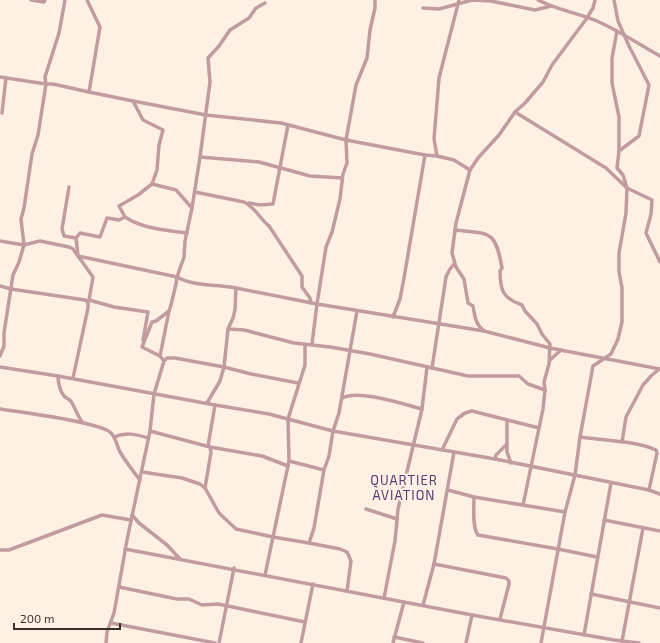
<svg xmlns="http://www.w3.org/2000/svg" width="660" height="643" font-family="'Exo 2',sans-serif">
	<style>
		.lines { fill: none; stroke-linecap: round; stroke-linejoin: round }
		.minor { stroke: #c29ba1; stroke-width: 3.5 }
		.labels { text-anchor: middle; dominant-baseline: central; stroke-width: 4; stroke-linejoin: round; paint-order: stroke }
		.neighbourhood-label { font-size: 13px; letter-spacing: 1px; fill: #593871; stroke: #fef1e3 }
	</style>
	<rect width="100%" height="100%" fill="#fef1e3"/>
	<g class="lines">
		<g class="minor">
			<path d="M31,0L44,2L45,0"/>
			<path d="M65,0L59,33L45,77L46,84H53L89,92"/>
			<path d="M87,0L100,27L89,92L133,101L143,120L163,130L159,145L157,170L152,184L176,190L192,208L185,241L184,257L177,277L176,284L171,305L169,311L156,321L152,322L142,347L160,356"/>
			<path d="M459,0L439,78L434,139L437,156L454,160L470,170"/>
			<path d="M538,0C557,10 578,13 597,21C619,31 639,44 660,56"/>
			<path d="M614,0L618,21L629,46L649,85L639,136L619,151"/>
			<path d="M423,8L439,9L472,0L491,1L535,10L551,6"/>
			<path d="M617,31L612,58V83L619,117V151L617,168L623,175L627,188L652,200L651,214L646,233L660,262"/>
			<path d="M0,77L46,84L38,135L32,154L24,208L21,219L24,245L19,262L13,275L4,333V346L0,356"/>
			<path d="M133,101L206,115L281,123L346,140L356,85L367,58L370,30L375,8V0"/>
			<path d="M515,112L606,168L627,188L626,213L619,253V272L622,288V322L618,339L611,354L593,366L580,437L575,475L565,512L541,643"/>
			<path d="M2,113L6,78"/>
			<path d="M437,156L425,155L346,140L347,163L343,174L340,199L332,232L326,247L317,304L484,331L550,348L660,369"/>
			<path d="M200,157L259,162L310,176L342,178"/>
			<path d="M69,187L62,229L64,236L76,238L78,256L177,277C195,287 216,284 236,288L235,310L233,318L228,329L224,367L220,381L207,403"/>
			<path d="M195,192L244,202C255,207 260,219 269,226L302,276V287L310,298L311,303"/>
			<path d="M249,203L260,205L273,204L288,125"/>
			<path d="M192,208L200,157L210,82L208,58L219,46L230,30L249,18L256,8L265,3"/>
			<path d="M125,217C143,229 166,230 187,233"/>
			<path d="M455,230C490,234 495,229 502,268L500,271C500,291 503,298 522,305L525,311L537,324L542,334L550,344L549,364L544,382L545,390L543,409L523,505"/>
			<path d="M76,238L80,233L100,237L107,218L119,220L125,217L119,206L138,195L152,184"/>
			<path d="M0,241L24,245L40,241L69,247L73,249L93,277L89,300L114,307L148,312L143,340"/>
			<path d="M0,286L11,289L85,300L88,302V308L73,378"/>
			<path d="M236,288L317,304L312,344"/>
			<path d="M393,317L400,299L404,278L425,155"/>
			<path d="M228,329L244,330L294,343L330,347L370,354L468,376H519L528,384L545,390"/>
			<path d="M484,331C475,324 475,316 473,306L468,303L464,279L456,267L452,253L456,223L470,170L478,158L499,135L515,112L525,103L543,82L552,65L587,18L593,8L595,0"/>
			<path d="M550,360L561,350"/>
			<path d="M164,361L167,358H175L224,367L251,374L298,383"/>
			<path d="M0,367L58,376L215,405L269,414L333,431L495,459L649,490L660,494"/>
			<path d="M432,368L446,277L450,269L454,264"/>
			<path d="M58,376C58,382 60,392 65,397C68,399 71,400 72,403C76,410 78,417 83,423"/>
			<path d="M342,398C359,389 403,404 422,409"/>
			<path d="M0,409C19,412 101,422 111,433C116,438 117,446 120,452C126,462 133,471 140,480"/>
			<path d="M507,420V452L511,463"/>
			<path d="M150,431L210,447L211,452L205,488"/>
			<path d="M114,437C126,432 136,434 148,438"/>
			<path d="M580,437C601,440 637,441 656,450L657,453L649,490"/>
			<path d="M622,442L626,417L643,385L651,376L659,369"/>
			<path d="M208,446L215,405"/>
			<path d="M210,447L262,456L288,466"/>
			<path d="M442,450L457,419L465,413L472,411L539,428"/>
			<path d="M495,459L496,455L507,444"/>
			<path d="M289,461L324,470"/>
			<path d="M142,472L182,478L200,484L205,488L219,513L236,529L273,537L309,543"/>
			<path d="M448,490L474,497L565,512"/>
			<path d="M474,497C474,506 472,528 478,535L558,549L597,557"/>
			<path d="M366,509L397,519"/>
			<path d="M132,515L139,523L167,545L180,559"/>
			<path d="M604,520L660,531"/>
			<path d="M125,549L472,615L614,640L639,643"/>
			<path d="M0,550H9L102,515L131,520"/>
			<path d="M434,564L506,578L509,581V584L500,619"/>
			<path d="M265,575L289,461L288,419L305,365V345"/>
			<path d="M119,587L177,599H189L202,605L218,604L305,622"/>
			<path d="M347,591L351,561L347,552L340,549L309,543L314,528L324,470L329,456L333,431L339,413L357,311"/>
			<path d="M591,594L660,608"/>
			<path d="M384,598L395,541L398,509L422,409L427,367"/>
			<path d="M423,605L434,564L454,452"/>
			<path d="M111,623L215,643"/>
			<path d="M584,635L611,483"/>
			<path d="M394,637L423,643"/>
			<path d="M622,641L643,528"/>
			<path d="M106,643L107,632L114,613L127,540L150,431L154,394L164,361L160,356L169,311"/>
			<path d="M219,643L234,568"/>
			<path d="M301,643L313,584"/>
			<path d="M393,643L404,602"/>
			<path d="M466,643L472,615"/>
		</g>
	</g>
	<g class="labels">
		<g class="neighbourhood-label">
			<text x="404" y="480">QUARTIER<tspan x="404" dy="15">AVIATION</tspan></text>
		</g>
	</g>
	<path d="M14 623v6h106v-6" fill="none" stroke="#393128" stroke-width="2"/>
	<text x="20" y="623" font-size="12" fill="#393128" stroke="#fef1e3" stroke-width="3" paint-order="stroke">200 m</text>
</svg>
